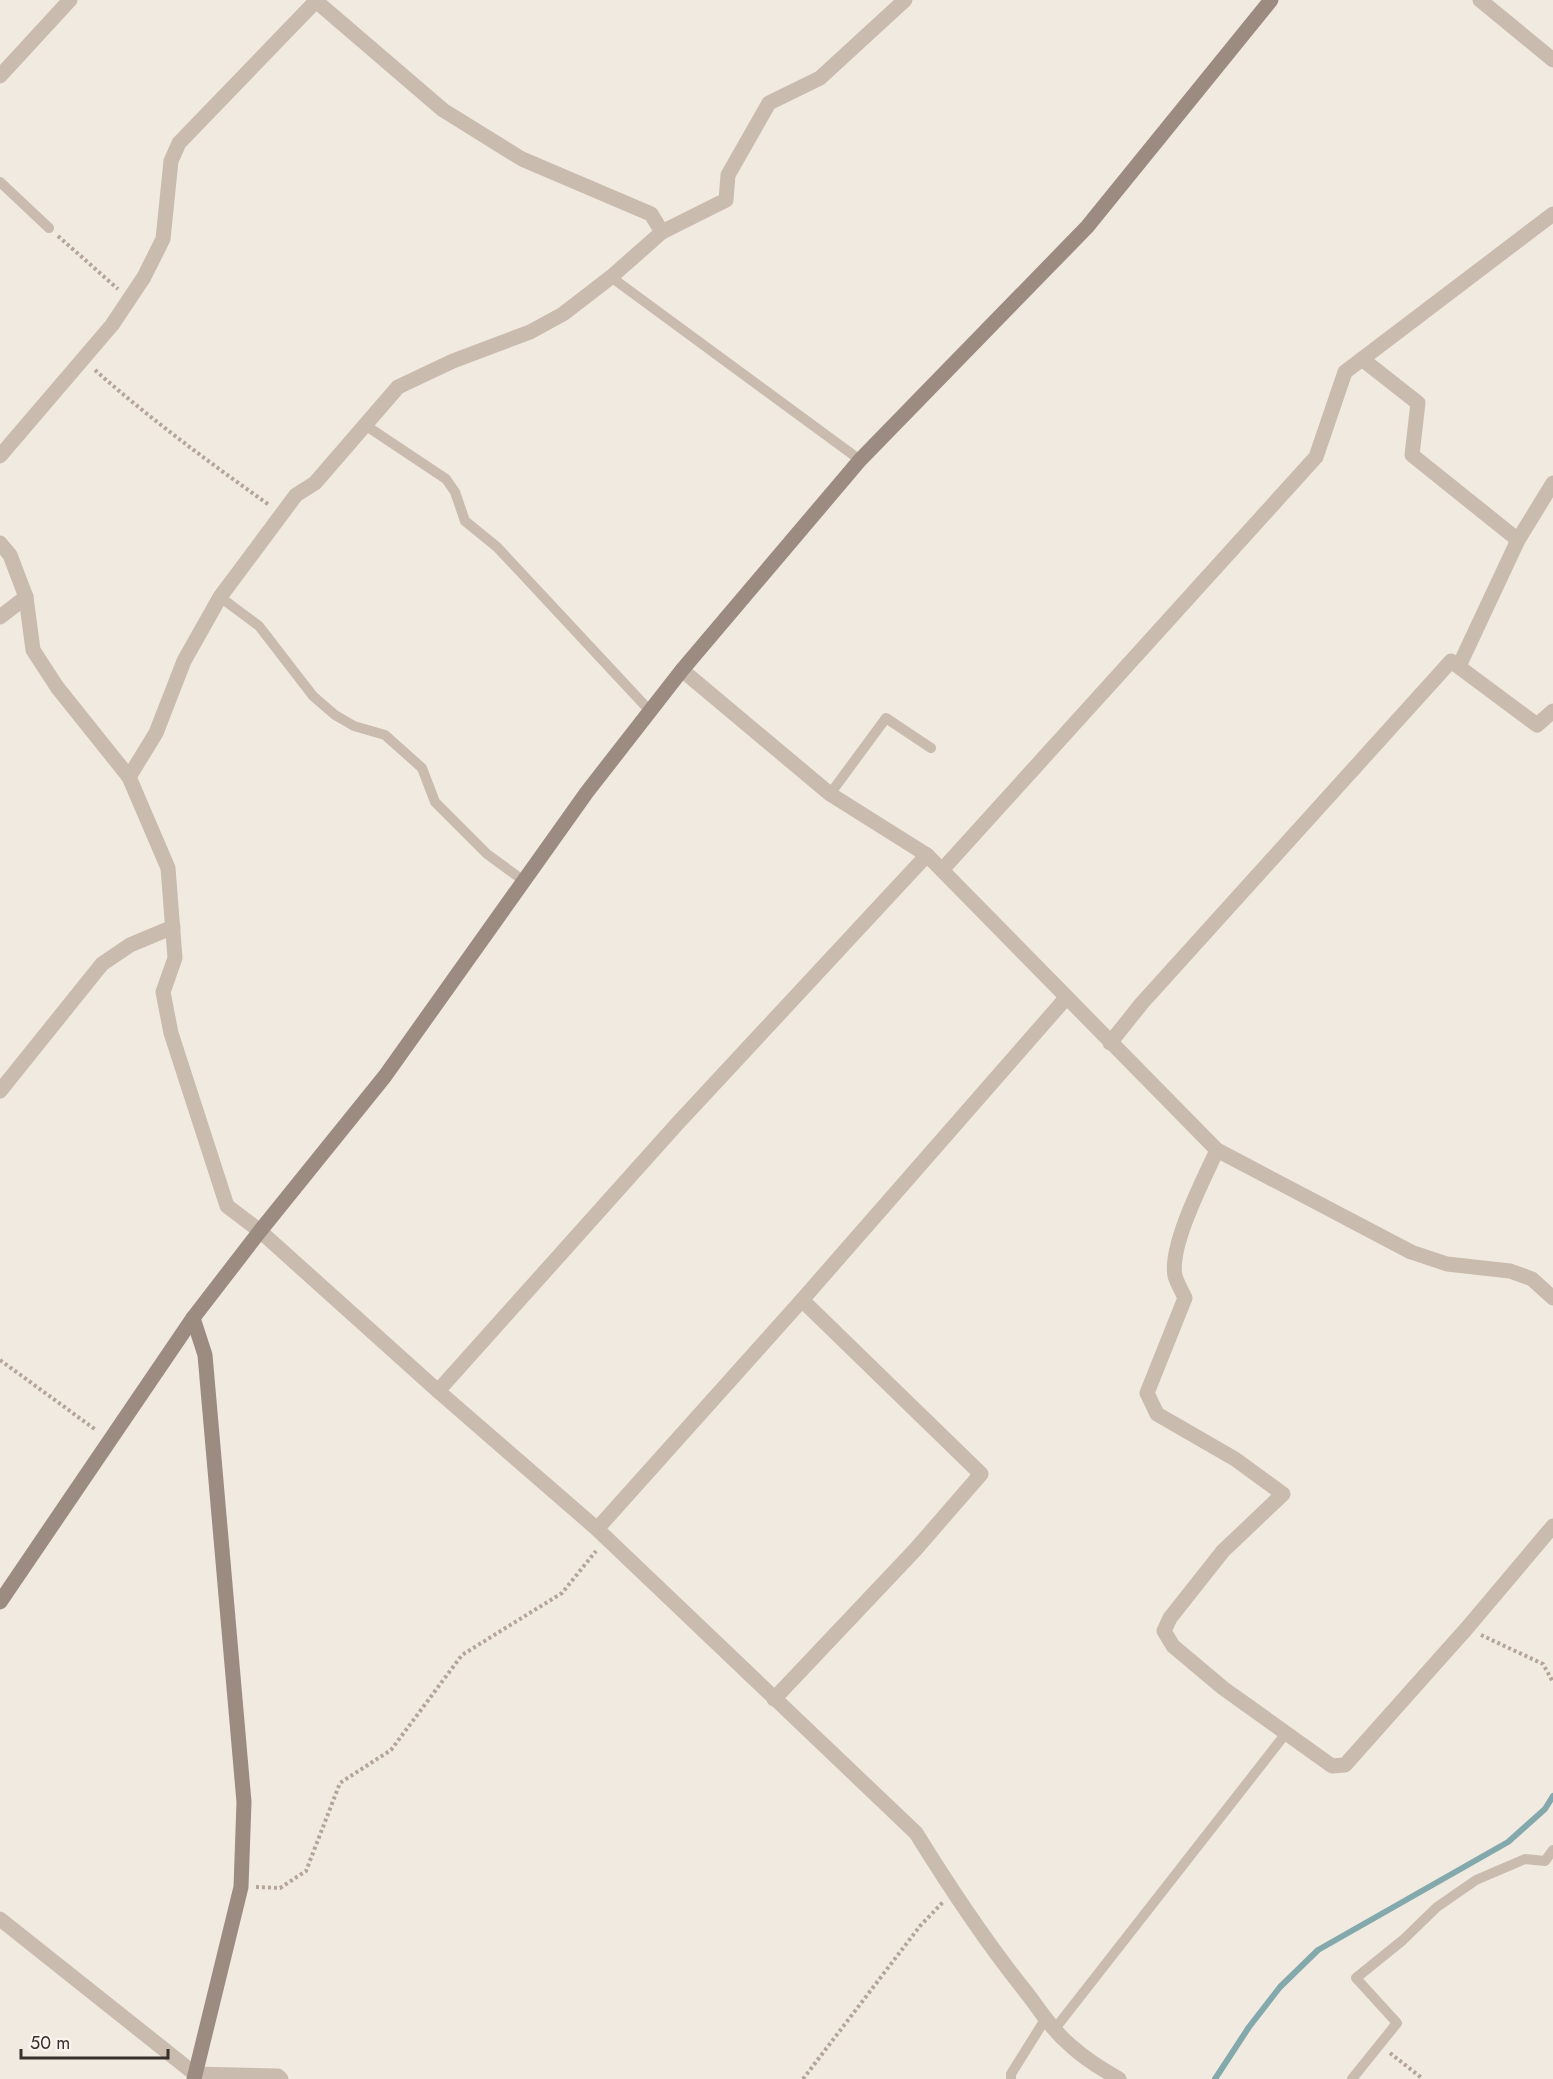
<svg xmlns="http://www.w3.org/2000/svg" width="1553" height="2079" font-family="Jost,sans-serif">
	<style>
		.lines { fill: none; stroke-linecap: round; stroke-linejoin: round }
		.stream { stroke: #83a9ac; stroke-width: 6 }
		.path { stroke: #b4a598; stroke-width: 4; stroke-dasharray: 3 3; stroke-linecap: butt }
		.lane { stroke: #c9bbae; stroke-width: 10 }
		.street { stroke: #c9bbae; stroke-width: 15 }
		.secondary { stroke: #9c8b80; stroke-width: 15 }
	</style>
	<rect width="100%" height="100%" fill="#f1eae1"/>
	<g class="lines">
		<path class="stream" d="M1215,2079L1249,2027L1280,1987L1318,1950L1508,1842L1545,1809L1553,1796"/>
		<g class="path">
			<path d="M58,236L118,289"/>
			<path d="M95,370C150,419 209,462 269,505"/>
			<path d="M0,1360L96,1430"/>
			<path d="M1481,1635L1543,1664L1553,1682"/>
			<path d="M256,1887L280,1888L306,1871L340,1783L391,1750L462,1655L562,1593L596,1551"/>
			<path d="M1390,2053L1423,2079"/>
			<path d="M803,2079L920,1926L943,1902"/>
		</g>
		<g class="lane">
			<path d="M0,182L49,228"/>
			<path d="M611,277L860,460"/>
			<path d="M365,425L446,479L455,492L465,521L497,547L650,711"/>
			<path d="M220,597L259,626L313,696L335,715L354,726L385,735L422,768L435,802L487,854L524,881"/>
			<path d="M830,794L886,718L931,748"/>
			<path d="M1054,2030L1287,1732"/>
			<path d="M1011,2079V2074L1046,2018"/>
			<path d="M1352,2079L1397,2023L1356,1978L1403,1940L1437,1907L1476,1880L1525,1859L1545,1861L1553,1850"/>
		</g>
		<g class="street">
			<path d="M1480,0L1553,60"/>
			<path d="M316,1L443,110L522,159L651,214L662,232"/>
			<path d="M0,76L70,0"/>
			<path d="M1362,359L1418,403L1412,455L1518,540"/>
			<path d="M0,456L112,325L144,277L163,239L171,161L179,143L317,0"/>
			<path d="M0,543L10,555L26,597L33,650L57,687L129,777L168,868L175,958L163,992L171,1033L227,1206L260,1231L438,1391L597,1529L916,1833C950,1888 985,1941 1026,1992C1040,2010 1052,2030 1070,2045C1085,2059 1102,2069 1119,2079"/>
			<path d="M0,617L26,597"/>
			<path d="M1459,666L1518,540L1553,483"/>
			<path d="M682,670L830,794L927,855"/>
			<path d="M129,777L156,733L184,661L220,597L296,495L315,483L398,387L453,361L530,332L563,314L611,277L662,232L726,200L728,175L769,103L820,78L905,0"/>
			<path d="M942,870L1316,457L1345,372L1553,214"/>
			<path d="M1110,1043L1142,1003L1451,661L1537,725L1553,711"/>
			<path d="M0,1091L102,964L130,945L173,927"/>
			<path d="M1217,1150C1204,1179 1169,1245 1175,1276C1177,1283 1182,1291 1185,1298L1147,1393L1157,1414L1235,1459L1283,1494L1223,1551L1170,1618L1164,1631L1173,1646L1223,1688L1332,1766L1345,1765L1467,1628L1553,1526"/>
			<path d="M438,1391L677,1124L927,855L1217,1150L1411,1252L1447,1264L1510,1271L1532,1279L1553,1298"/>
			<path d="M597,1529L802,1300L1066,998"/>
			<path d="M774,1699L915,1550L981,1474L802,1300"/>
			<path d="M0,1919L195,2074L278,2076L281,2079"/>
		</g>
		<g class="secondary">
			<path d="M193,1318L205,1355L244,1802L241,1887L194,2079"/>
			<path d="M0,1602L193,1318L260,1231L385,1076L587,792L682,670L860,460L1087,227L1271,0"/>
		</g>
	</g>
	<path d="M21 2049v9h147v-9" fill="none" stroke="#38302c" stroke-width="3"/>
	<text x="30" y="2049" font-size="18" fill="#38302c" stroke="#f9f4ee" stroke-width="4.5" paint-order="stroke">50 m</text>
</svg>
